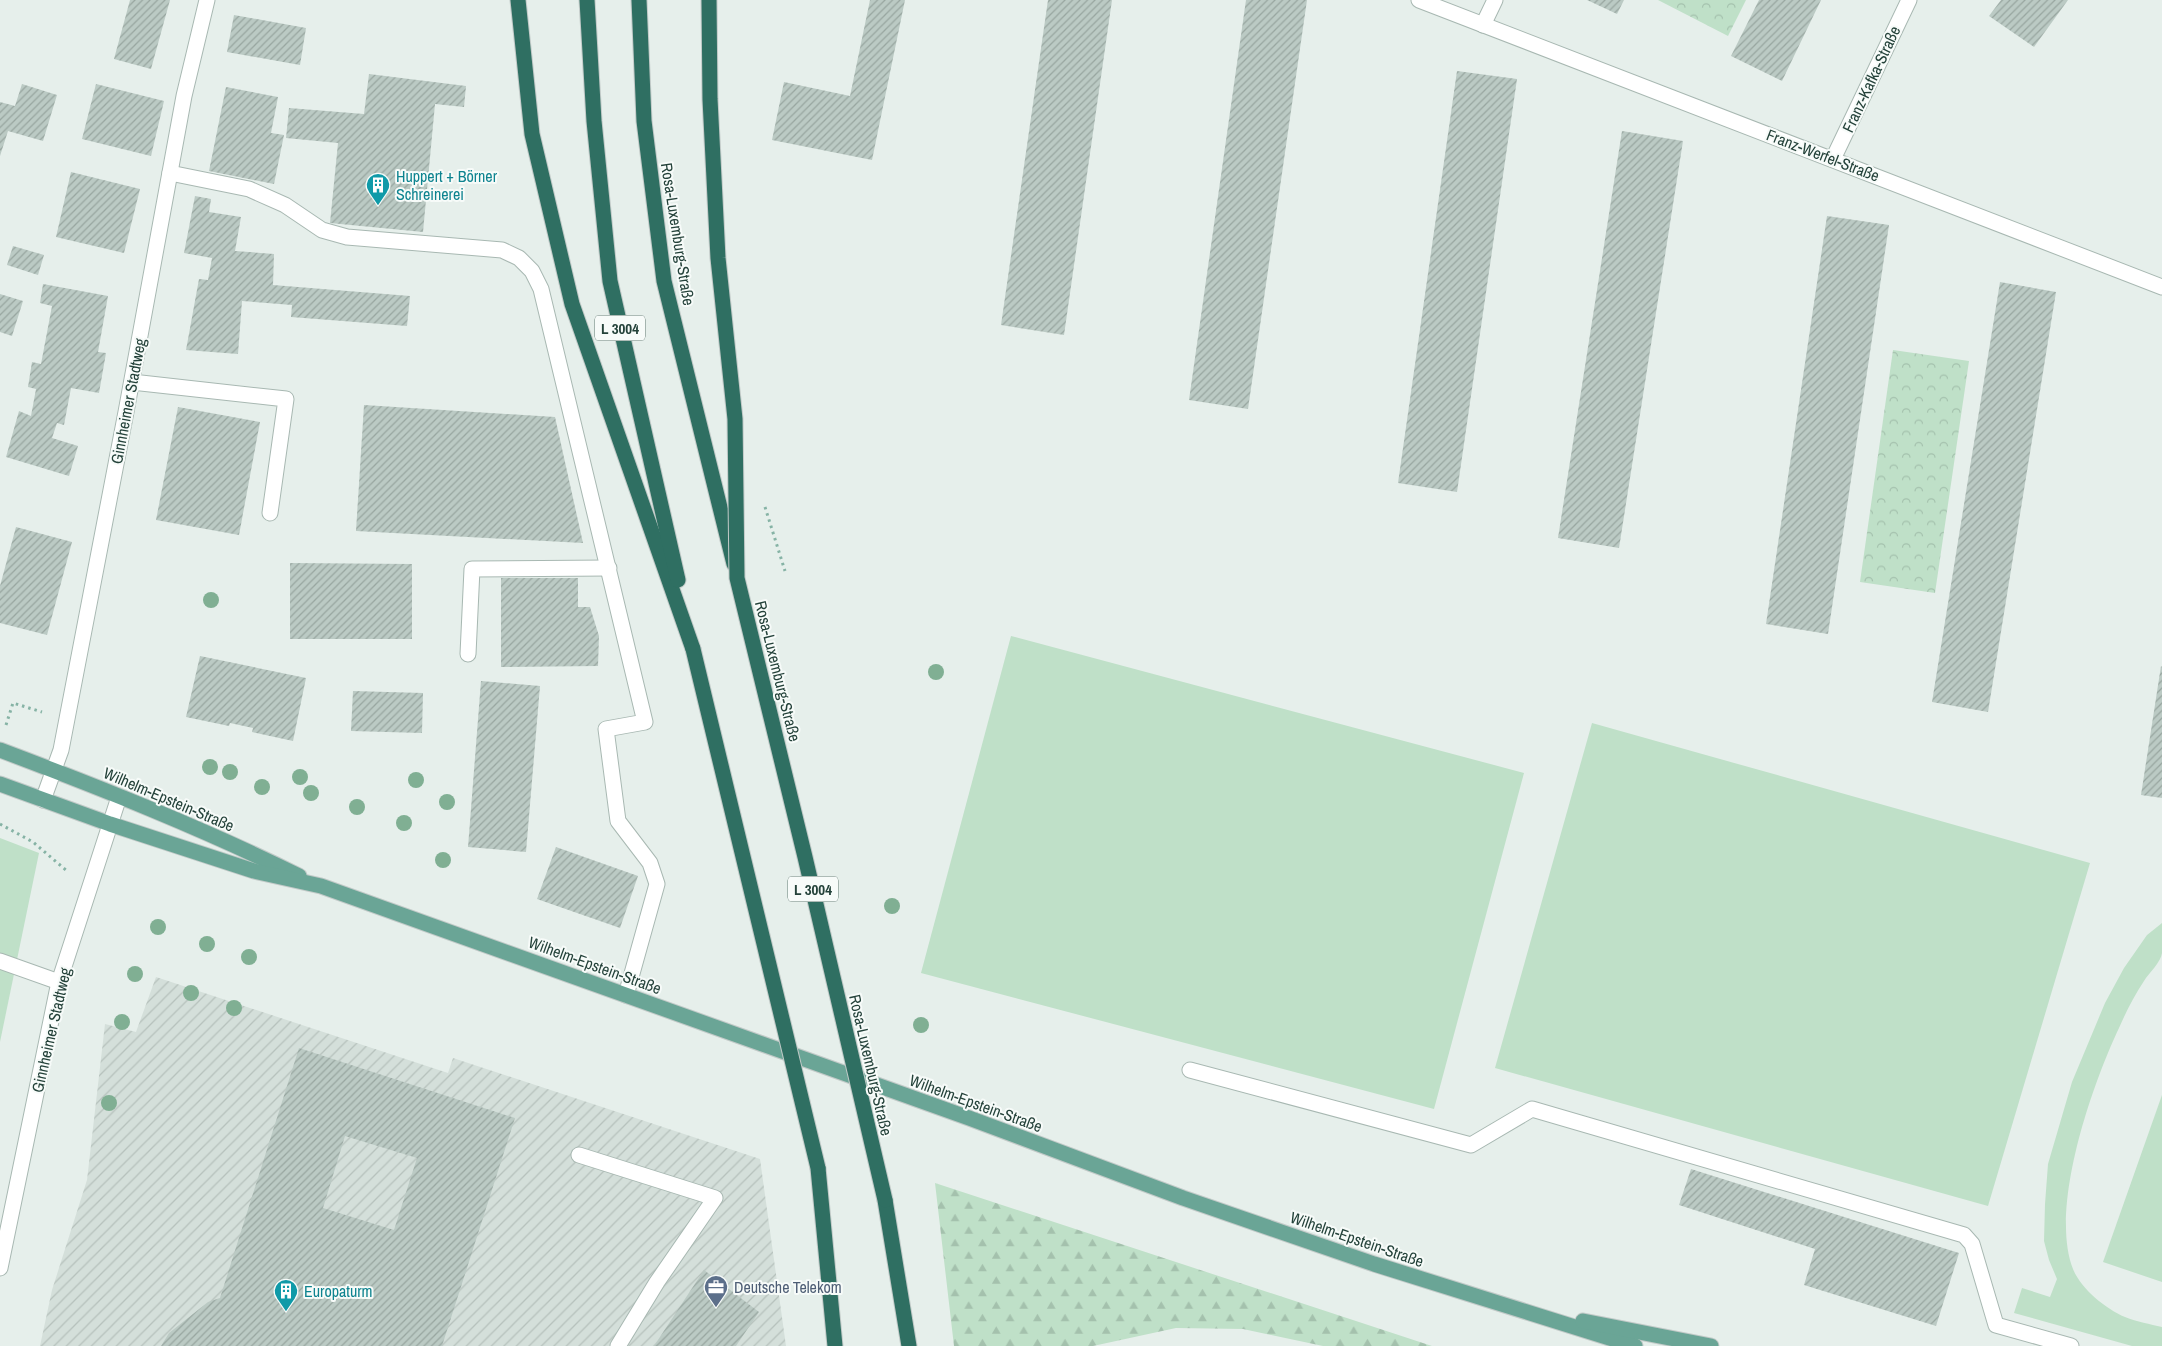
<svg xmlns="http://www.w3.org/2000/svg" width="2162" height="1346" font-family="'Archivo Narrow',sans-serif">
	<style>
		.industrial { fill: url(#industrial-furrows) }
		.forest { fill: url(#forest-firs) }
		.park { fill: url(#park-crowns) }
		.garden { fill: #bfe0c8 }
		.building { fill: url(#building-hatch); fill-rule: evenodd }
		.lines { fill: none; stroke-linecap: round; stroke-linejoin: round }
		.minor-casing { stroke: #a8b8b2; stroke-width: 17 }
		.major-casing { stroke: #c2cac8; stroke-width: 17 }
		.highway-casing { stroke: #c2cac8; stroke-width: 17 }
		.path { stroke: #86b3a5; stroke-width: 3; stroke-dasharray: 2.5 4; stroke-linecap: butt }
		.minor { stroke: #fff; stroke-width: 15 }
		.major { stroke: #6aa596; stroke-width: 15 }
		.highway { stroke: #2f6f62; stroke-width: 15 }
		.highway-bridge-casing { stroke: #c2cac8; stroke-width: 17; stroke-linecap: butt }
		.highway-bridge { stroke: #2f6f62; stroke-width: 15 }
		.tree { fill: #80af93 }
		.labels { text-anchor: middle; dominant-baseline: central; stroke-width: 4; stroke-linejoin: round; paint-order: stroke }
		.shield { fill: #f7fbf9; stroke: #637a73; stroke-width: 1 }
		.shield-label { font-size: 15px; font-weight: bold; fill: #24423a }
		.street-label { font-size: 16px; fill: #24423a; stroke: #f7fbf9 }
		.culture-label { font-size: 16px; fill: #0d838f; stroke: #f7fbf9; text-anchor: start }
		.service-label { font-size: 16px; fill: #4e5e75; stroke: #f7fbf9; text-anchor: start }
	</style>
	<defs>
		<pattern id="industrial-furrows" width="10" height="10" patternUnits="userSpaceOnUse" patternTransform="scale(1.25)"><rect width="10" height="10" fill="#d4dfda"/><path d="M-1 1l2-2M0 10L10 0M9 11l2-2" fill="none" stroke="#b6c1bc"/></pattern>
		<pattern id="forest-firs" width="22" height="20" patternUnits="userSpaceOnUse" patternTransform="scale(1.25)"><rect width="22" height="20" fill="#bfe0c8"/><path d="M5 1l3.5 6h-7zM16 11l3.5 6h-7z" fill="#a4c1ad"/></pattern>
		<pattern id="park-crowns" width="20" height="18" patternUnits="userSpaceOnUse" patternTransform="scale(1.25)"><rect width="20" height="18" fill="#bfe0c8"/><path d="M2 6a3 3 0 1 1 6 0M12 15a3 3 0 1 1 6 0" fill="none" stroke="#a4c1ad"/></pattern>
		<pattern id="building-hatch" width="6" height="6" patternUnits="userSpaceOnUse" patternTransform="scale(1.25)"><rect width="6" height="6" fill="#bbcac4"/><path d="M-1 1l2-2M0 6l6-6M5 7l2-2" fill="none" stroke="#98a6a0"/></pattern>
	</defs>
	<rect width="100%" height="100%" fill="#e6efeb"/>
	<path class="industrial" d="M156,977L448,1073L453,1058L760,1159L786,1346H40L52,1290L87,1180L105,1024L136,1032Z"/>
	<path class="forest" d="M935,1183L1432,1346H1323L1243,1329L1176,1328L1093,1346H954Z"/>
	<g class="park">
		<path d="M1658,0H1746L1728,36Z"/>
		<path d="M1893,350L1969,361L1935,593L1860,582Z"/>
	</g>
	<g class="garden">
		<path d="M1011,636L1524,773L1434,1109L921,973Z"/>
		<path d="M1592,723L2090,863L1988,1206L1495,1068Z"/>
		<path d="M0,838L39,853L0,1042Z"/>
		<path d="M2162,923C2162,932 2162,943 2162,953C2161,962 2149,973 2144,981C2134,996 2126,1012 2119,1028C2092,1085 2049,1208 2073,1269C2081,1289 2106,1309 2125,1317C2137,1322 2150,1324 2162,1327V1346H2132L2014,1313L2022,1288L2050,1297L2057,1279L2049,1260L2044,1241L2045,1204L2048,1164L2072,1082L2105,1003L2124,968L2147,935Z"/>
		<path d="M2162,1095V1282L2103,1262Z"/>
	</g>
	<g class="building">
		<path d="M130,0H170L151,69L114,59Z"/>
		<path d="M870,0H905L872,160L772,140L784,82L850,96Z"/>
		<path d="M1048,0H1112L1064,335L1001,325Z"/>
		<path d="M1246,0H1307L1248,409L1189,400Z"/>
		<path d="M1587,0H1624L1617,14Z"/>
		<path d="M1759,0H1821L1782,81L1731,56Z"/>
		<path d="M2001,0H2068L2034,47L1989,16Z"/>
		<path d="M234,15L306,28L300,65L227,52Z"/>
		<path d="M1457,71L1517,79L1457,492L1398,483Z"/>
		<path d="M369,74L466,86L464,107L435,104L423,232L330,223L338,143L286,138L289,108L364,114Z"/>
		<path d="M22,84L57,95L43,141L8,131L0,156V102L15,106Z"/>
		<path d="M96,84L164,101L151,156L82,139Z"/>
		<path d="M226,87L278,97L271,133L284,135L274,184L209,171Z"/>
		<path d="M1622,131L1683,141L1619,548L1558,538Z"/>
		<path d="M71,172L140,189L124,253L56,237Z"/>
		<path d="M195,196L211,199L209,212L241,217L235,251L274,254L273,285L410,296L407,326L291,317L292,305L242,301L238,354L186,350L199,279L208,280L212,258L184,253Z"/>
		<path d="M1827,216L1889,225L1828,634L1766,624Z"/>
		<path d="M13,246L44,255L38,275L7,265Z"/>
		<path d="M2000,282L2056,292L1988,712L1932,702Z"/>
		<path d="M43,284L108,296L98,352L106,353L99,393L71,388L64,425L57,423L52,438L78,446L69,476L6,457L19,411L31,416L36,389L28,387L32,362L41,364L52,306L40,303Z"/>
		<path d="M0,294L23,301L12,336L0,332Z"/>
		<path d="M364,405L555,417L583,543L356,531Z"/>
		<path d="M178,407L260,422L239,535L156,520Z"/>
		<path d="M16,527L72,542L47,635L0,623V586Z"/>
		<path d="M290,563L412,564V639H290Z"/>
		<path d="M501,578H578V607H590L599,636L598,666L501,667Z"/>
		<path d="M200,656L306,678L293,741L252,732L253,728L230,723L229,726L186,717Z"/>
		<path d="M2161,666L2162,667V798L2141,795Z"/>
		<path d="M481,681L540,686L526,852L468,847Z"/>
		<path d="M353,691L423,693L422,733L351,731Z"/>
		<path d="M556,847L638,876L620,928L537,899Z"/>
		<path d="M299,1048L515,1118L442,1346H161L169,1333L208,1302L220,1298ZM345,1136L417,1158L394,1230L323,1208Z"/>
		<path d="M1691,1169L1959,1253L1936,1326L1804,1285L1815,1249L1679,1205Z"/>
		<path d="M704,1270L759,1312L736,1346H654Z"/>
	</g>
	<g class="lines">
		<g class="minor-casing">
			<g id="minor">
				<path d="M1419,0L2162,287"/>
				<path d="M1483,25L1495,0"/>
				<path d="M1833,159L1909,0"/>
				<path d="M170,173L249,189L285,205L322,230L347,237L502,250L519,258L532,271L541,289L645,722L606,729L618,821L650,863L657,884L626,995"/>
				<path d="M132,382L286,399L270,513"/>
				<path d="M468,654L472,569L609,568"/>
				<path d="M43,800L61,750L126,412L184,96L207,0"/>
				<path d="M0,961L59,982"/>
				<path d="M1190,1070L1471,1145L1532,1109L1964,1235L1972,1244L1996,1325L2071,1346"/>
				<path d="M579,1155L715,1198L657,1282L618,1346"/>
				<path d="M0,1268L59,982L119,797"/>
			</g>
		</g>
		<g class="major-casing">
			<g id="major">
				<path d="M0,750C101,788 202,828 299,876"/>
				<path d="M0,784L110,824L254,871L321,886L969,1118L1183,1198L1374,1264L1635,1346"/>
				<path d="M1583,1321L1711,1346"/>
			</g>
		</g>
		<g class="highway-casing">
			<g id="highway">
				<path d="M518,0L532,134L572,304L693,649"/>
				<path d="M587,0L594,121L610,281L678,580"/>
				<path d="M639,0L644,121L664,281L734,564"/>
				<path d="M818,1168L835,1346"/>
				<path d="M885,1200L909,1346"/>
			</g>
		</g>
		<g class="path">
			<path d="M765,507L785,571"/>
			<path d="M6,725L13,703L42,712"/>
			<path d="M0,824L33,842L67,871"/>
		</g>
		<use href="#minor" class="minor"/>
		<use href="#major" class="major"/>
		<use href="#highway" class="highway"/>
		<g class="highway-bridge-casing">
			<g id="highway-bridge">
				<path d="M709,0L710,99L718,258L735,419L737,578L805,857L885,1200"/>
				<path d="M693,649L818,1168"/>
			</g>
		</g>
		<use href="#highway-bridge" class="highway-bridge"/>
	</g>
	<g class="tree">
		<circle cx="211" cy="600" r="8"/>
		<circle cx="936" cy="672" r="8"/>
		<circle cx="210" cy="767" r="8"/>
		<circle cx="230" cy="772" r="8"/>
		<circle cx="300" cy="777" r="8"/>
		<circle cx="416" cy="780" r="8"/>
		<circle cx="262" cy="787" r="8"/>
		<circle cx="311" cy="793" r="8"/>
		<circle cx="447" cy="802" r="8"/>
		<circle cx="357" cy="807" r="8"/>
		<circle cx="404" cy="823" r="8"/>
		<circle cx="443" cy="860" r="8"/>
		<circle cx="892" cy="906" r="8"/>
		<circle cx="158" cy="927" r="8"/>
		<circle cx="207" cy="944" r="8"/>
		<circle cx="249" cy="957" r="8"/>
		<circle cx="135" cy="974" r="8"/>
		<circle cx="191" cy="993" r="8"/>
		<circle cx="234" cy="1008" r="8"/>
		<circle cx="122" cy="1022" r="8"/>
		<circle cx="921" cy="1025" r="8"/>
		<circle cx="109" cy="1103" r="8"/>
	</g>
	<defs>
		<g id="building-pin" transform="scale(1.25)"><path d="M0 17L-7.5 6A9.5 9.5 0 1 1 7.5 6Z" fill="#0f9aa8" stroke="#f7fbf9"/><path d="M-4-6H4V6H1V3H-1V6H-4ZM-2.5-4.3h1.7v1.8h-1.7ZM.8-4.3h1.7v1.8H.8ZM-2.5-1h1.7V.8h-1.7ZM.8-1h1.7V.8H.8Z" fill="#fff"/></g>
		<g id="office-pin" transform="scale(1.25)"><path d="M0 17L-7.5 6A9.5 9.5 0 1 1 7.5 6Z" fill="#5c6f8a" stroke="#f7fbf9"/><path d="M-6-3h4V-5.5h4V-3h4V5H-6ZM-1-4.5V-3h2v-1.5ZM-6 0V1H6V0Z" fill="#fff"/></g>
	</defs>
	<g fill-rule="evenodd">
		<use href="#building-pin" x="378" y="185"/>
		<use href="#office-pin" x="716" y="1287"/>
		<use href="#building-pin" x="286" y="1291"/>
	</g>
	<g class="labels">
		<g class="shield">
			<rect x="595" y="315.5" width="50" height="25" rx="4"/>
			<rect x="788" y="876.5" width="50" height="25" rx="4"/>
		</g>
		<g class="shield-label">
			<text x="620" y="328">L 3004</text>
			<text x="813" y="889">L 3004</text>
		</g>
		<g class="street-label">
			<text transform="translate(1871 79) rotate(-65)">Franz-Kafka-Straße</text>
			<text transform="translate(1823 155) rotate(21)">Franz-Werfel-Straße</text>
			<text transform="translate(678 234) rotate(81)">Rosa-Luxemburg-Straße</text>
			<text transform="translate(128 401) rotate(-79)">Ginnheimer Stadtweg</text>
			<text transform="translate(778 671) rotate(76)">Rosa-Luxemburg-Straße</text>
			<text transform="translate(169 799) rotate(23)">Wilhelm-Epstein-Straße</text>
			<text transform="translate(595 965) rotate(20)">Wilhelm-Epstein-Straße</text>
			<text transform="translate(51 1030) rotate(-77)">Ginnheimer Stadtweg</text>
			<text transform="translate(871 1065) rotate(77)">Rosa-Luxemburg-Straße</text>
			<text transform="translate(976 1103) rotate(20)">Wilhelm-Epstein-Straße</text>
			<text transform="translate(1357 1239) rotate(19)">Wilhelm-Epstein-Straße</text>
		</g>
		<g class="culture-label">
			<text x="396" y="176">Huppert + Börner<tspan x="396" dy="18">Schreinerei</tspan></text>
			<text x="304" y="1291">Europaturm</text>
		</g>
		<g class="service-label">
			<text x="734" y="1287">Deutsche Telekom</text>
		</g>
	</g>
</svg>
